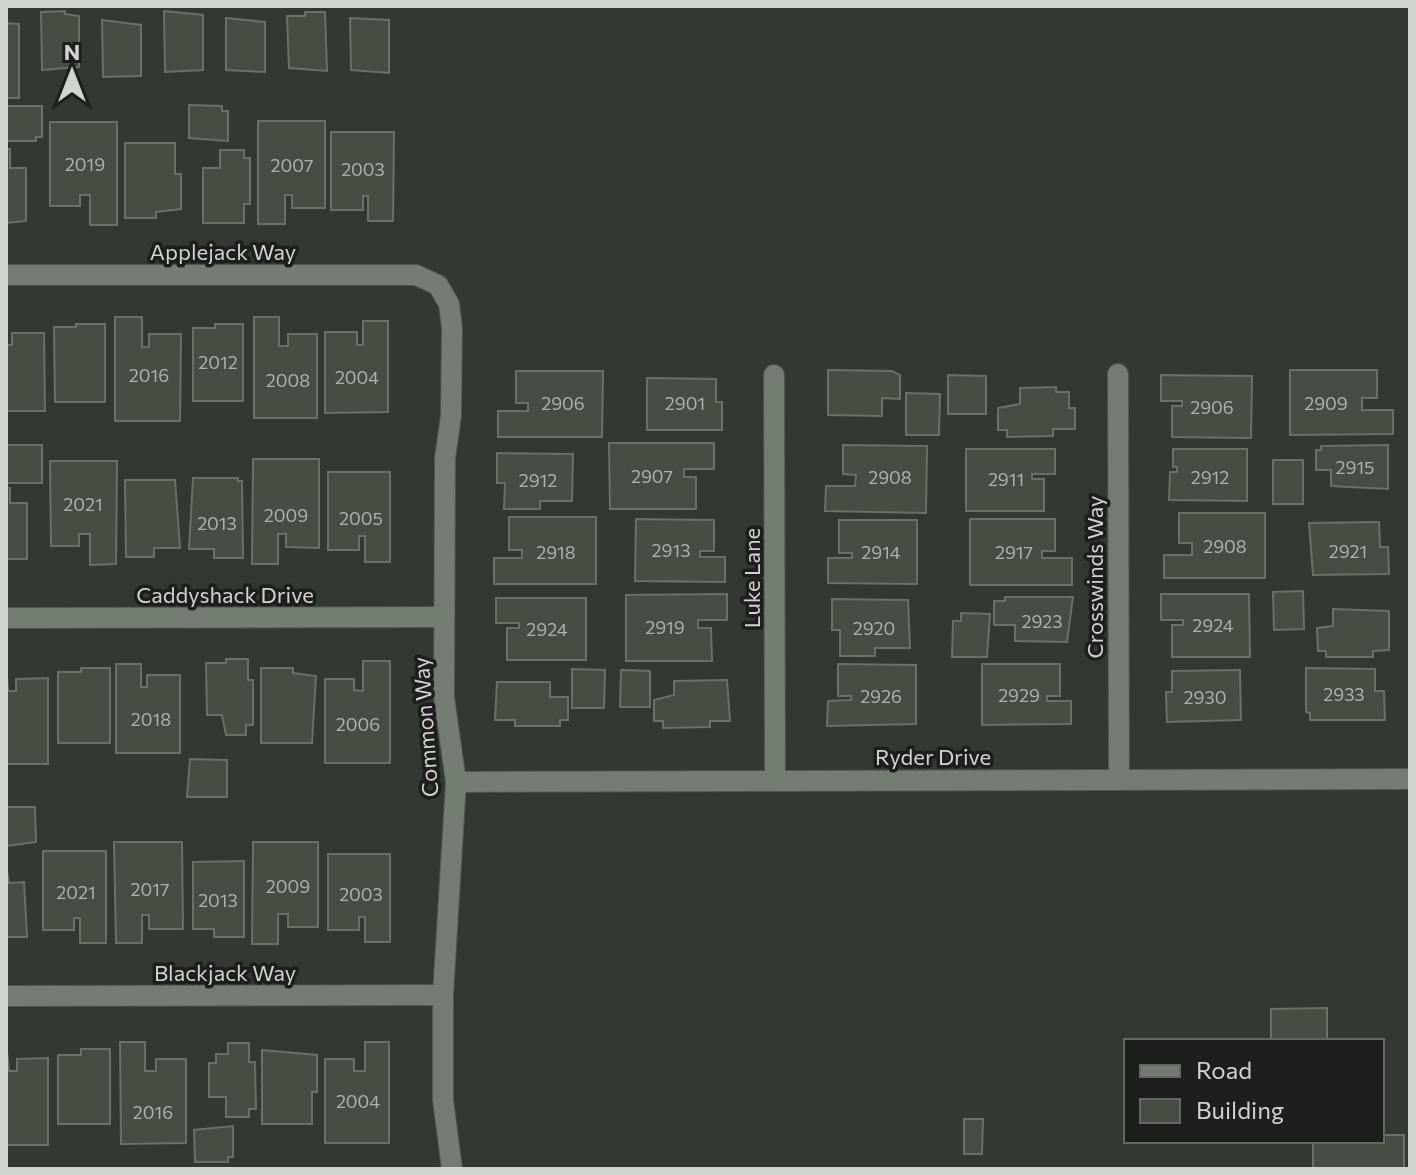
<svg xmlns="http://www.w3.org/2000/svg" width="1416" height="1175" font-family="Commissioner,sans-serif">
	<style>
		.building { fill: #464e44; stroke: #687166; stroke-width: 2 }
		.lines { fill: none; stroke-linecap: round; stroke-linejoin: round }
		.minor-casing { stroke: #50564f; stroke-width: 22 }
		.minor { stroke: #747d72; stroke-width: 20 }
		.labels { text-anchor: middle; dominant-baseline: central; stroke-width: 7; stroke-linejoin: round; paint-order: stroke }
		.number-label { font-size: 18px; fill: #adb2ac }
		.street-label { font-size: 22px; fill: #cfd4ce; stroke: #1c1f1b }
	</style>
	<rect width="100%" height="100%" fill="#323930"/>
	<g class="building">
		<path d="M65,11V14L79,16V67L42,70L41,12Z"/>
		<path d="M164,11L203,15V70L165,72Z"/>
		<path d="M305,12H325L327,71L289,68L287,16H305Z"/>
		<path d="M226,18L265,22V72L226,70Z"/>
		<path d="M350,18L389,20V73L351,70Z"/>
		<path d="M102,20L141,25V76L103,77Z"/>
		<path d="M6,23L19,24V98H6Z"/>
		<path d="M189,105L222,106V111H228V141L189,138Z"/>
		<path d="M7,106H42V137H36V141H6Z"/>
		<path d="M258,121H325V208H292V195H285V224H258Z"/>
		<path d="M50,122H117V225H90V195H80V206H50Z"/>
		<path d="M331,132H394L393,221H368V196H363V210H331Z"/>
		<path d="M125,143H175V174H181V209L156,212V218H125Z"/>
		<path d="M6,149H10V168H26V221L6,223Z"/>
		<path d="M220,150H244V158H250V204H244V223H203V168H220Z"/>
		<path d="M115,317H142V347H149V334H181L180,421H115Z"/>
		<path d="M254,317H279V346H288V334H317V418H254Z"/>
		<path d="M6,321V345H12V333H44L45,411H6Z"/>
		<path d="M363,321H388V412L325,413V332H357V345H363Z"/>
		<path d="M76,324H105V402H55L54,327H76Z"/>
		<path d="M215,324H243V401H193V328H215Z"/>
		<path d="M828,370L892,371L900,375V399L882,398V416L828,415Z"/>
		<path d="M1290,370H1377V398H1362V410H1393V434L1290,435Z"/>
		<path d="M516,371H603L602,437H498V411H528V403H516Z"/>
		<path d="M948,375L986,376V414H948Z"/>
		<path d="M1161,375L1252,376L1251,438L1172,437V406H1182V401H1161Z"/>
		<path d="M647,378L716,379V402H722V430H647Z"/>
		<path d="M1056,387V392H1069V408H1075V429H1053V436L1007,437V430H998V408L1020,404V388Z"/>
		<path d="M906,393L940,394L939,435H906Z"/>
		<path d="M609,443H714V469H684V477H696V509H610Z"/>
		<rect x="6" y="445" width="36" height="38"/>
		<path d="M843,445L927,446L926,513L825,511L826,486H855L856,475L843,474Z"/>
		<path d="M1388,445V489L1331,486V470H1316V450H1321V446Z"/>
		<path d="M966,449H1055V474H1032V479H1044V511H966Z"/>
		<path d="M1173,449H1247V501L1169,500L1170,472H1177V467H1173Z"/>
		<path d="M497,453L573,454L572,501H540V509H504L505,483H497Z"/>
		<path d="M253,459H319V548L286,547V534H278V564H252Z"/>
		<rect x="1273" y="460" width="30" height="44"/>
		<path d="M50,461H117L116,564L90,565V534H79V546H51Z"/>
		<path d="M328,472H390V562H365V536H359V550H328Z"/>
		<path d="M193,478H238V481H242L243,558H214V549H189Z"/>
		<path d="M125,480H175L180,548H154V557H126Z"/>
		<path d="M6,488H10V503H27V559H6Z"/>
		<path d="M1179,513H1265V578H1164V555H1192V543H1179Z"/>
		<path d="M509,517H596V584H494V558H522V550H509Z"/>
		<path d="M636,519L714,520V551H700V557H725V582L635,581Z"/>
		<path d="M970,519H1055V551H1042V558H1072V585H970Z"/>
		<path d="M839,520H917V584L828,583V558H852V553H839Z"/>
		<path d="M1379,522L1380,547H1388L1389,574L1313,575L1309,523Z"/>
		<path d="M1303,591L1304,629L1274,630L1273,592Z"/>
		<path d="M727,594V620H698V628H711L712,661H626V595Z"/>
		<path d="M1161,594H1249L1250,657H1172V625H1183V620H1161Z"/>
		<path d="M1005,597H1073L1067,642L1015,641V625H994V601H1005Z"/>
		<path d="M496,598H586V660H507V628H519V623H496Z"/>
		<path d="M832,599L908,600L910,648H875V656H840V630H832Z"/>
		<path d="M1333,609L1389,611V650L1373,651V657H1326V651H1318L1317,628L1333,626Z"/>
		<path d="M961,613L990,614L987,657H952L953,621H961Z"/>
		<path d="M226,659H248V680H253V725H246V735H226L222,715H207L206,663H226Z"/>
		<path d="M363,661H390V763H325V679H354V690L363,691Z"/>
		<path d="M6,662L8,691H16V679L48,678V764H6Z"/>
		<path d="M116,664H141V687H147V675H180V753H116Z"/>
		<path d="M838,664L916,665V724L827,726L828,701L851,700V696H838Z"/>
		<path d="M982,664H1060V696H1047V701H1071V724L982,725Z"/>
		<path d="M81,668H110V743H58V672H81Z"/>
		<path d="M261,668H293V673L316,676L312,743H261Z"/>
		<path d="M1306,668L1375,669V691H1384L1385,720H1310V713L1306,712Z"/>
		<path d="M572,669L605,670L604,708H572Z"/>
		<path d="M621,670L650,671V707H620Z"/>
		<path d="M1240,670L1241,720L1167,722L1166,692H1172V671Z"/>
		<path d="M727,680L730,721H710V727L663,728V721H654V700L674,695V681Z"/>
		<path d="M497,682H550V697H568V720H560V726H515V720H495Z"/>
		<path d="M190,759L227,760V797H187Z"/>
		<path d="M6,807H35L36,842L6,846Z"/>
		<path d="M114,842H182L183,929H149V915H142V943H116Z"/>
		<path d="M253,842H318V927H288V914H278V944H252Z"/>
		<path d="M43,851H106V943H80V918H74V930H43Z"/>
		<path d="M328,854H390V942H365V917H359V930H328Z"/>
		<path d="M244,861V937H214V929H193V862Z"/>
		<path d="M6,864L9,883L24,882L27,937H6Z"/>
		<path d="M1327,1008V1041H1271V1009Z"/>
		<path d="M6,1042L9,1071H17V1059L48,1058V1145H6Z"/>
		<path d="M120,1042H145V1071H156V1059H186V1143L121,1144Z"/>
		<path d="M365,1042H389V1143H325V1059H354V1071H365Z"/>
		<path d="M228,1043H249V1062H255L256,1109H249V1117H226V1097H209V1063H216V1054H228Z"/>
		<path d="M81,1049H110V1124H58V1055H81Z"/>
		<path d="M262,1050L317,1055V1092H312V1124H262Z"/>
		<path d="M964,1119H983L982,1154H964Z"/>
		<path d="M233,1126V1157H228V1162H195L194,1130Z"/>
		<path d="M1382,1135H1404V1169H1313V1141H1382Z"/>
	</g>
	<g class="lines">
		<g class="minor-casing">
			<g id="minor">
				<path d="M6,275H416L438,285L449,304L452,328L451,416L445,458L444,697L456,782L443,995V1100L452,1169"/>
				<path d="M1118,374L1119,780"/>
				<path d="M774,375L775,780"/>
				<path d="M6,618L443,617"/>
				<path d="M456,782L1410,779"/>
				<path d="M6,996L443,995"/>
			</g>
		</g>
		<use href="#minor" class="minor"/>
	</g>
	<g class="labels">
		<g class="number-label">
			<text x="85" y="164">2019</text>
			<text x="292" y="165">2007</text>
			<text x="363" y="169">2003</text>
			<text x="218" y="362">2012</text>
			<text x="149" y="375">2016</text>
			<text x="357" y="377">2004</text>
			<text x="288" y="380">2008</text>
			<text x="563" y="403">2906</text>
			<text x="685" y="403">2901</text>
			<text x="1326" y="403">2909</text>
			<text x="1212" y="407">2906</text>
			<text x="1355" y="467">2915</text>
			<text x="652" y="476">2907</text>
			<text x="890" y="477">2908</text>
			<text x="1210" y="477">2912</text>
			<text x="1006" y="479">2911</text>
			<text x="538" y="480">2912</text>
			<text x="83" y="504">2021</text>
			<text x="286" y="515">2009</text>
			<text x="361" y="518">2005</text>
			<text x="217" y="523">2013</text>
			<text x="1225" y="546">2908</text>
			<text x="671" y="550">2913</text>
			<text x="1348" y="551">2921</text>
			<text x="556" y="552">2918</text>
			<text x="881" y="552">2914</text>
			<text x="1014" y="552">2917</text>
			<text x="1042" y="621">2923</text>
			<text x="1213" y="625">2924</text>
			<text x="665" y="627">2919</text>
			<text x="874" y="628">2920</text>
			<text x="547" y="629">2924</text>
			<text x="1344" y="694">2933</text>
			<text x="1019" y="695">2929</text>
			<text x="881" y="696">2926</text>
			<text x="1205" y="697">2930</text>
			<text x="151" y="719">2018</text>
			<text x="358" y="724">2006</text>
			<text x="288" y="886">2009</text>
			<text x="150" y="889">2017</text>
			<text x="76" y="892">2021</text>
			<text x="361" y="894">2003</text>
			<text x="218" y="900">2013</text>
			<text x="358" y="1101">2004</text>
			<text x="153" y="1112">2016</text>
		</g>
		<g class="street-label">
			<text x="223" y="251">Applejack Way</text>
			<text transform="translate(1094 577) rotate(-90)">Crosswinds Way</text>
			<text transform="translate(751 578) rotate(-90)">Luke Lane</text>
			<text x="225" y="594">Caddyshack Drive</text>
			<text transform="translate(425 727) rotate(-94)">Common Way</text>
			<text x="933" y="756">Ryder Drive</text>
			<text x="225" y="972">Blackjack Way</text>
		</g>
	</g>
	<rect width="1416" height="1175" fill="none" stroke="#cfd4ce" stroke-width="16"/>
	<rect x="1124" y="1039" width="260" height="104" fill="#1c1f1b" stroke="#646763" stroke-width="2"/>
	<rect x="1140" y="1065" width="40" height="12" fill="#747d72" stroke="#646763" stroke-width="2"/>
	<text x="1196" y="1079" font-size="24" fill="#cfd4ce">Road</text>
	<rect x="1140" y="1099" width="40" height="24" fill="#464e44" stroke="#646763" stroke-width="2"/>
	<text x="1196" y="1119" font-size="24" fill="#cfd4ce">Building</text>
	<g transform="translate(72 72)" stroke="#1c1f1b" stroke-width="6" paint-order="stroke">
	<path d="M0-6L14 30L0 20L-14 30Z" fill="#cfd4ce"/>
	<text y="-12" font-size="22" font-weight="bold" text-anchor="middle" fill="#cfd4ce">N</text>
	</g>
</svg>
